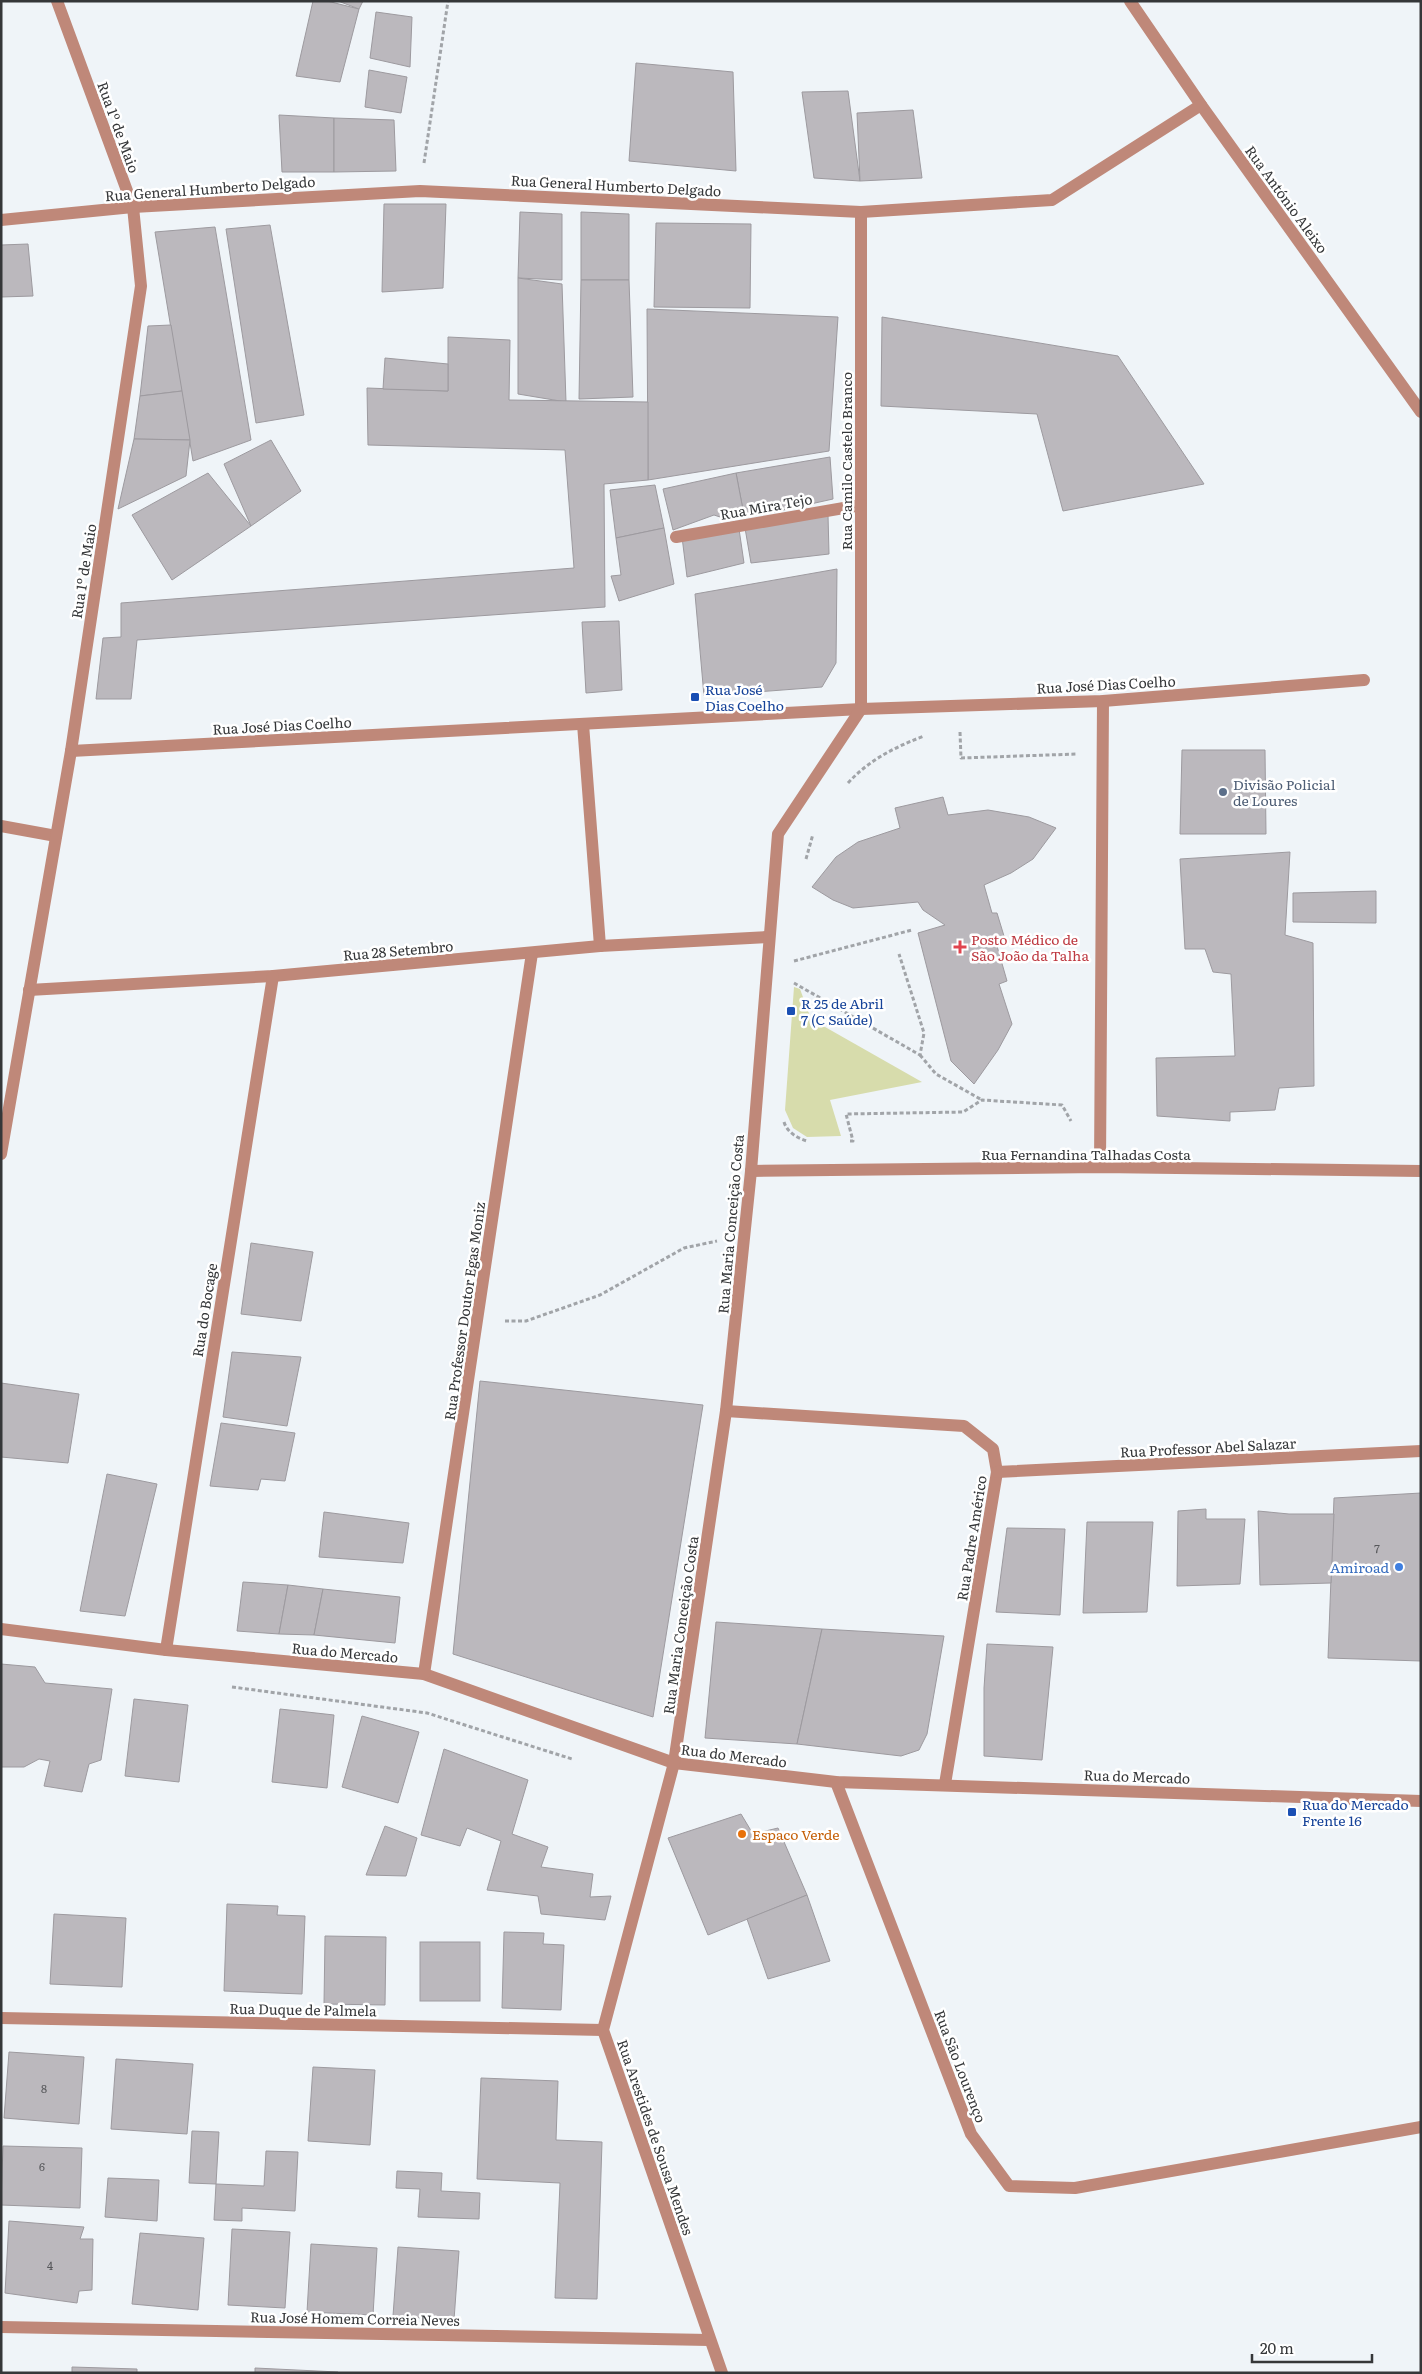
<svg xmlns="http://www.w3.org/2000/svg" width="1422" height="2374" font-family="Literata,serif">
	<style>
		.green { fill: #d7dcac }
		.building { fill: #bbb8bd; stroke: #9d9a9f }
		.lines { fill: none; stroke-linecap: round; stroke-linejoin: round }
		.path { stroke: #a1a4a8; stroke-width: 3; stroke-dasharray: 4 2.5; stroke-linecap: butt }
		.minor { stroke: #bf8879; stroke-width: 12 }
		.transit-dot { fill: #1a4fb4; stroke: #fff; stroke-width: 2 }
		.service-dot { fill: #5c6f8a; stroke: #fff; stroke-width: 2 }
		.health-dot { fill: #e0444e; stroke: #fff; stroke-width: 2 }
		.shop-dot { fill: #3f7fe0; stroke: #fff; stroke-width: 2 }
		.food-dot { fill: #e8710a; stroke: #fff; stroke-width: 2 }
		.labels { text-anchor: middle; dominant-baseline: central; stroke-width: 5; stroke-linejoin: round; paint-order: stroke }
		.number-label { font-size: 11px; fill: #56575a }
		.street-label { font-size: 14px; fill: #353739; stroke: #fff }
		.transit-label { font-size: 14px; fill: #164399; stroke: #fff; text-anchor: start }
		.service-label { font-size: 14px; fill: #4e5e75; stroke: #fff; text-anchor: start }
		.health-label { font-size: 14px; fill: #be3a42; stroke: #fff; text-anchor: start }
		.shop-label { font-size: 14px; fill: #366cbe; stroke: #fff; text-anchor: end }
		.food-label { font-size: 14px; fill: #c56008; stroke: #fff; text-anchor: start }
	</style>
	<rect width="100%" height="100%" fill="#eff4f8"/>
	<path class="green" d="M794,987L800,989L811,1019L922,1082L830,1100L841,1136L807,1137L793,1128L785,1110Z"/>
	<g class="building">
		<path d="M313,1H327L359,9L340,82L296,76Z"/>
		<path d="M338,1H363L359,9Z"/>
		<path d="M376,12L412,17L410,67L370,58Z"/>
		<path d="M636,63L733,72L736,171L629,161Z"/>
		<path d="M369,70L407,77L401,113L365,107Z"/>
		<path d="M848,91L860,181L814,178L802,92Z"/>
		<path d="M913,110L922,178L860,181L857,113Z"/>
		<path d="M279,115L334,118V172H282Z"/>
		<path d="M334,118L394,120L396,171L334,172Z"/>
		<path d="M384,204H446L443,288L382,292Z"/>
		<path d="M520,212L562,214V280L518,278Z"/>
		<path d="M581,212L629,214V280H581Z"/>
		<path d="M656,223L751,224L750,308L654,307Z"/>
		<path d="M270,225L304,415L256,423L226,229Z"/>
		<path d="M215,227L251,440L193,461L155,232Z"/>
		<path d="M28,244L33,296L1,297V245Z"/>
		<path d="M518,278L562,284L566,402L518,394Z"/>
		<path d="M581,280H629L633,397L579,399Z"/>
		<path d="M647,309L838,317L829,451L648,480Z"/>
		<path d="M882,317L1118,356L1204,484L1063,511L1037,414L881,406Z"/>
		<path d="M171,325L182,391L140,396L148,326Z"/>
		<path d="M448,337L510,340L509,400L648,402V480L604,484L605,607L137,640L131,699H96L103,638L121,637V603L574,568L565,450L368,445L367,388L448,391Z"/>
		<path d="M385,358L448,364V391L383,389Z"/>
		<path d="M182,391L190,440L134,439L140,396Z"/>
		<path d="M134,439L190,440L186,476L118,509Z"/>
		<path d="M271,440L301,491L251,526L224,464Z"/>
		<path d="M830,457L833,499L770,513L765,508L744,515L736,473Z"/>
		<path d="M208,473L251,526L172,580L132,515Z"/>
		<path d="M736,473L744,515L729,520L714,515L673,530L663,489Z"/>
		<path d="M655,485L664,528L616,538L610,490Z"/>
		<path d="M828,515L829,554L751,563L745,528Z"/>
		<path d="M664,528L674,584L619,601L611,576L621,575L616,538Z"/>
		<path d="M739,529L744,563L687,577L682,537Z"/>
		<path d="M837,569L836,663L822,687L704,696L695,594Z"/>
		<path d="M619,621L622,690L586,693L582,622Z"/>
		<path d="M1182,750H1265L1266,834H1180Z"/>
		<path d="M943,797L948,815L988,810L1029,817L1056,828L1033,859L1011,873L984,885L992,913H997L1004,936L995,939L1007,981L999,984L1012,1024L998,1050L974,1084L951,1061L918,933L945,925L923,910L918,902L853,908L833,900L812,887L836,857L858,842L900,828L895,808Z"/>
		<path d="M1290,852L1285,935L1313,943L1314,1086L1279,1088L1275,1110L1230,1112V1121L1157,1116L1156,1058L1235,1056L1231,974L1213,972L1205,949H1185L1180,859Z"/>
		<path d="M1376,891V923L1293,922V893Z"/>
		<path d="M251,1243L313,1252L301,1321L241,1314Z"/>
		<path d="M232,1352L301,1357L287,1426L223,1417Z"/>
		<path d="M480,1381L703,1405L653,1717L453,1654Z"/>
		<path d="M1,1383L79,1394L68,1463L1,1457Z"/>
		<path d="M221,1423L295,1433L285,1481L261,1479L258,1490L210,1486Z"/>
		<path d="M107,1474L157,1484L125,1616L80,1611Z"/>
		<path d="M1421,1493V1661L1328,1658L1334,1498Z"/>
		<path d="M1206,1509V1519H1245L1240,1584L1177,1586L1178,1511Z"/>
		<path d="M1258,1511L1289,1514H1334L1331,1583L1260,1585Z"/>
		<path d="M324,1512L409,1523L403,1563L319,1557Z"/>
		<path d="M1087,1522H1153L1147,1612L1083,1613Z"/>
		<path d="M1007,1528L1065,1529L1060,1615L996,1612Z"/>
		<path d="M243,1582L288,1585L279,1634L237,1631Z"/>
		<path d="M288,1585L323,1589L314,1635L279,1634Z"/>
		<path d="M323,1589L400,1597L395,1643L314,1635Z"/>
		<path d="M716,1622L822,1629L797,1744L705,1738Z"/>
		<path d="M822,1629L944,1636L927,1734L919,1750L901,1756L797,1744Z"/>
		<path d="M987,1644L1053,1647L1042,1760L984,1756V1688Z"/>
		<path d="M1,1664L35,1667L45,1683L112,1689L101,1760L89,1764L82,1792L44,1786L50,1761L39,1759L24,1767H1Z"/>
		<path d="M134,1699L188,1705L179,1782L125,1776Z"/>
		<path d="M280,1709L334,1715L327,1788L272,1782Z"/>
		<path d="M362,1716L419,1732L398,1803L342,1787Z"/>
		<path d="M444,1749L528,1780L512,1834L548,1847L541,1867L593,1874L590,1897L611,1896L605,1920L541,1914L538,1896L487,1890L501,1841L467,1828L460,1846L421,1835Z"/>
		<path d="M741,1814L753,1834L778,1828L807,1895L708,1935L668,1838Z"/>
		<path d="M385,1826L417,1838L406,1876L366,1875Z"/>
		<path d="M807,1895L830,1961L768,1979L747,1919Z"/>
		<path d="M227,1904L278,1906L277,1915L305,1916L302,1994L224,1991Z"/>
		<path d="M54,1914L126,1918L122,1987L50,1984Z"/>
		<path d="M504,1932L544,1933L543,1944L564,1945L561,2010L502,2008Z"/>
		<path d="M325,1936L386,1937L385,2005L324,2004Z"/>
		<rect x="420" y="1942" width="60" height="59"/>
		<path d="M9,2052L84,2057L79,2124L4,2118Z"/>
		<path d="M116,2059L193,2064L187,2134L111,2129Z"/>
		<path d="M313,2067L375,2070L370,2145L308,2141Z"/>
		<path d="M481,2078L558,2081L556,2140L602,2142L597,2299L555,2298L560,2183L477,2179Z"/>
		<path d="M192,2131L219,2132L216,2184L189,2183Z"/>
		<path d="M3,2146L82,2148L80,2208L1,2205Z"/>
		<path d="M266,2151L298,2152L295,2211L242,2208V2221L214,2220L216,2184L264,2186Z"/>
		<path d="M397,2171L442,2173L441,2191L480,2193L479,2219L418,2217L420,2189L396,2188Z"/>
		<path d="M108,2178L159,2180L157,2221L105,2217Z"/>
		<path d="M9,2221L84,2227L80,2239H93L92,2290L79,2291L77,2303L5,2293Z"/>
		<path d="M232,2229L290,2232L285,2308L228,2305Z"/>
		<path d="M140,2233L204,2238L198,2310L132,2304Z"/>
		<path d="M311,2244L377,2248L373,2315L307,2312Z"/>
		<path d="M398,2247L459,2251L454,2320L393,2316Z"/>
		<path d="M72,2367L137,2369V2373H72Z"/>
		<path d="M255,2368L338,2372V2373H255Z"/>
	</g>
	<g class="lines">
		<g class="path">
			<path d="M424,163L448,1"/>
			<path d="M960,732L961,758L1077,754"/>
			<path d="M848,783C869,760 895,747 924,736"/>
			<path d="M806,859L813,834"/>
			<path d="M794,961L912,930"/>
			<path d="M794,983L920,1055L924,1033L899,954"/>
			<path d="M920,1055L936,1074L982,1100"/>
			<path d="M784,1122C787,1132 797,1138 807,1141"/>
			<path d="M850,1141H853L846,1114L963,1112L982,1100L1062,1105L1071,1121"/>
			<path d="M505,1321H526L600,1295L684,1248L717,1241"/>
			<path d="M232,1687L427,1713L572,1759"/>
		</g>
		<g class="minor">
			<path d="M1130,1L1201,105L1421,412"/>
			<path d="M861,212V709"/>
			<path d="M1,220L133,207L420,191L861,212L1052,200L1201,105"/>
			<path d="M676,537L861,505"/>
			<path d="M583,724L600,946"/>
			<path d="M71,751L861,709L1103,701L1364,680"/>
			<path d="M1,826L56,836"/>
			<path d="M29,990L273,976L600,946L768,937"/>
			<path d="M1,1154L71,751L141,286L133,207L57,1"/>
			<path d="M1100,1167L1103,701"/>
			<path d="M751,1171L1100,1167L1421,1171"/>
			<path d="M726,1411L964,1426L993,1449L997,1472L945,1784"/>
			<path d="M997,1472L1421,1451"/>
			<path d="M1,1629L166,1650L424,1674L674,1763L836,1782L1421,1801"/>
			<path d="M166,1650L273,976"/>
			<path d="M424,1674L532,953"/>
			<path d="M836,1782L971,2134L1009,2186L1075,2188L1421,2127"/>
			<path d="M1,2018L603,2030"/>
			<path d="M1,2327L709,2340"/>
			<path d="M722,2373L603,2030L674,1763L726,1411L751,1171L778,834L861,709"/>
		</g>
	</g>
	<g class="transit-dot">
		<rect x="690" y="692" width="10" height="10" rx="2.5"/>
		<rect x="786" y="1006" width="10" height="10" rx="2.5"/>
		<rect x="1287" y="1807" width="10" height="10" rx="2.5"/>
	</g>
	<circle class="service-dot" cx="1223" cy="792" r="5"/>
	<path class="health-dot" d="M957.5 939.5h5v5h5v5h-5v5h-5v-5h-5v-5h5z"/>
	<circle class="shop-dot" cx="1399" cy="1567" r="5"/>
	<circle class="food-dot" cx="742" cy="1834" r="5"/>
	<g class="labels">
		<g class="number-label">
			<text x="1377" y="1548">7</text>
			<text x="44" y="2088">8</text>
			<text x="42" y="2166">6</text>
			<text x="50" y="2265">4</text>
		</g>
		<g class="street-label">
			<text transform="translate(119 127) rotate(70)">Rua 1º de Maio</text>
			<text transform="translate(616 185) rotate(3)">Rua General Humberto Delgado</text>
			<text transform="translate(210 188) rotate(-4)">Rua General Humberto Delgado</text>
			<text transform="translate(1287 199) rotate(54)">Rua António Aleixo</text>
			<text transform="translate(846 461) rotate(-90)">Rua Camilo Castelo Branco</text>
			<text transform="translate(766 506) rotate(-10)">Rua Mira Tejo</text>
			<text transform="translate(83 571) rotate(-81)">Rua 1º de Maio</text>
			<text transform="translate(1106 684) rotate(-3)">Rua José Dias Coelho</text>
			<text transform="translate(282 725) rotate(-3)">Rua José Dias Coelho</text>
			<text transform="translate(398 950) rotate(-5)">Rua 28 Setembro</text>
			<text x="1086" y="1154">Rua Fernandina Talhadas Costa</text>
			<text transform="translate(730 1224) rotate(-85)">Rua Maria Conceição Costa</text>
			<text transform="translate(204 1310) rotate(-81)">Rua do Bocage</text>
			<text transform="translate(464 1311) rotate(-82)">Rua Professor Doutor Egas Moniz</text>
			<text transform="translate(1208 1447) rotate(-3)">Rua Professor Abel Salazar</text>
			<text transform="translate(971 1538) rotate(-81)">Rua Padre Américo</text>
			<text transform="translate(680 1625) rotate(-82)">Rua Maria Conceição Costa</text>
			<text transform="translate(345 1652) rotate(5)">Rua do Mercado</text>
			<text transform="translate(734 1755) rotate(7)">Rua do Mercado</text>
			<text transform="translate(1137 1776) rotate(2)">Rua do Mercado</text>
			<text transform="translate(303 2009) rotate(1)">Rua Duque de Palmela</text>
			<text transform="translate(961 2066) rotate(69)">Rua São Lourenço</text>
			<text transform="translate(656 2137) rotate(71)">Rua Arestides de Sousa Mendes</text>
			<text transform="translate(355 2318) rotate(1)">Rua José Homem Correia Neves</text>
		</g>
		<g class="transit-label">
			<text x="705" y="689">Rua José<tspan x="705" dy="16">Dias Coelho</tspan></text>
			<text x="801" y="1003">R 25 de Abril<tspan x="801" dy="16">7 (C Saúde)</tspan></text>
			<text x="1302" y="1804">Rua do Mercado<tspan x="1302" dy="16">Frente 16</tspan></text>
		</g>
		<g class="service-label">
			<text x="1233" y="784">Divisão Policial<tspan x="1233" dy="16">de Loures</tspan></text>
		</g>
		<g class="health-label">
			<text x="971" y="939">Posto Médico de<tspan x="971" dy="16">São João da Talha</tspan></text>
		</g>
		<g class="shop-label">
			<text x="1389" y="1567">Amiroad</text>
		</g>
		<g class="food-label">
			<text x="752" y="1834">Espaco Verde</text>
		</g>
	</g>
	<rect width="1422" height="2374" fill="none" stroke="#353739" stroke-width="5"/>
	<path d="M1252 2354v8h120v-8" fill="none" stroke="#353739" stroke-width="2.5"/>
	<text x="1260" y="2354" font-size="15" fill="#353739" stroke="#ffffff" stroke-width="4" paint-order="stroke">20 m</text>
</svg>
